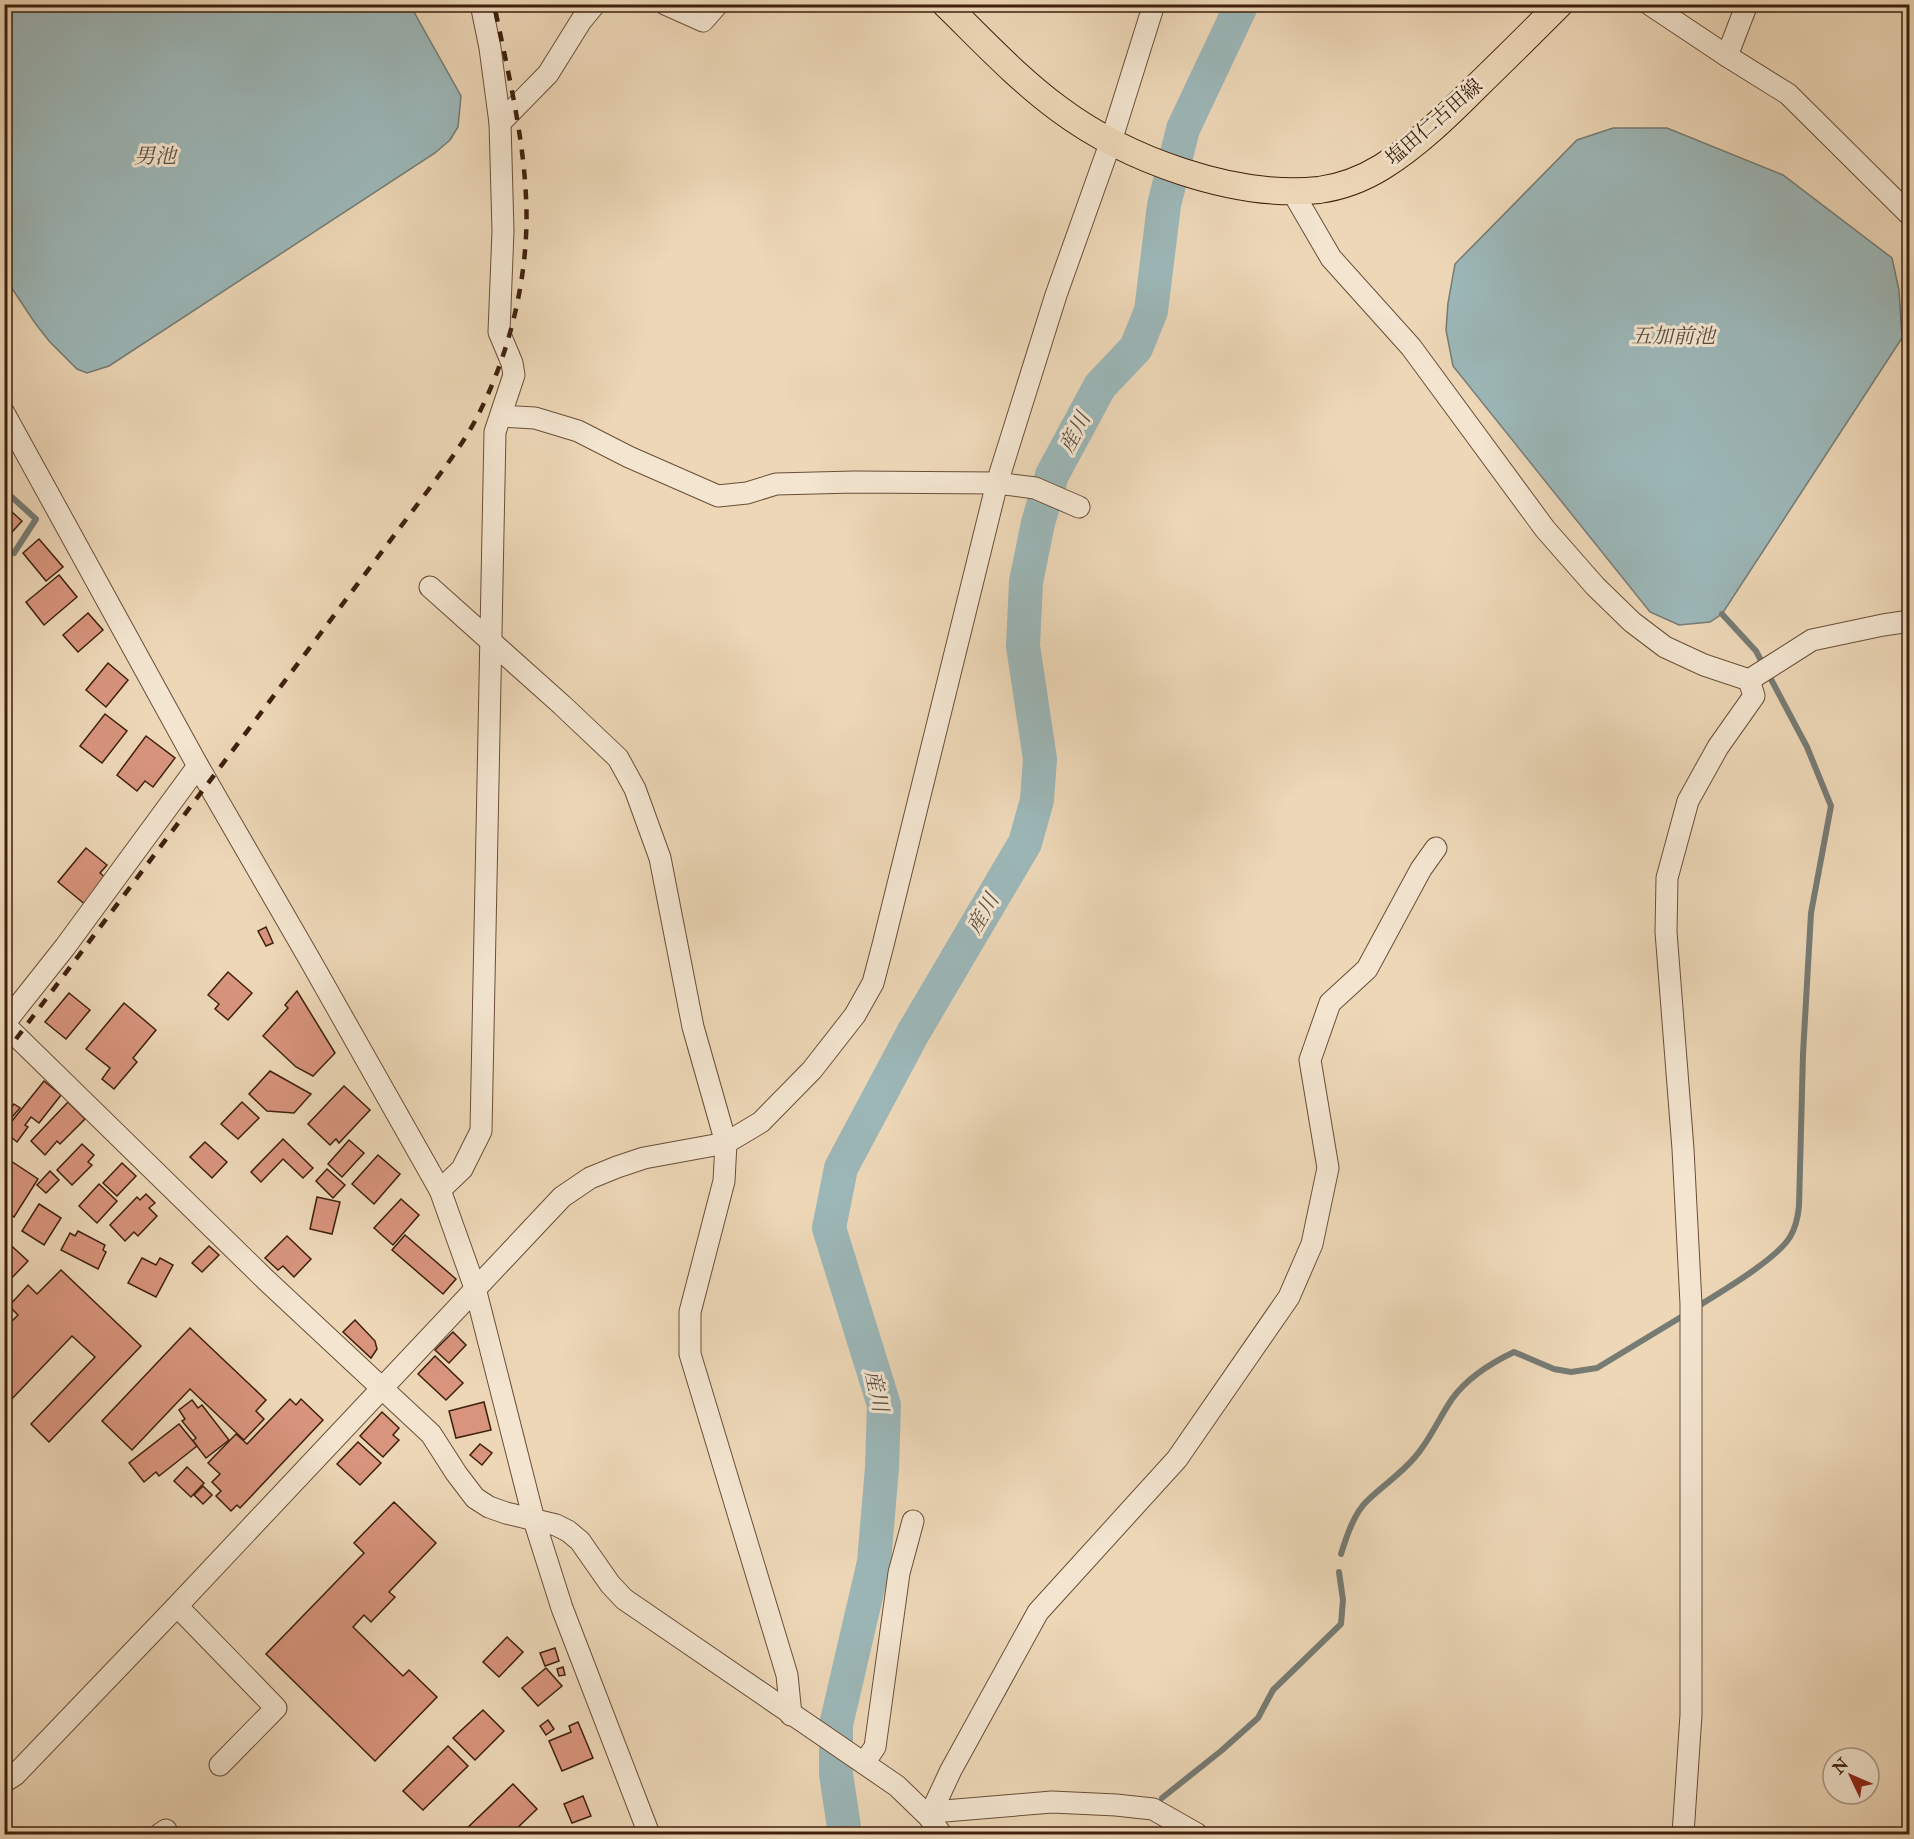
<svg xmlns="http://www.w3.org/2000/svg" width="1914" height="1839" font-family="'IM FELL Double Pica','Noto Serif JP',serif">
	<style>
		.water { fill: #9cb7b8; stroke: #767b74; stroke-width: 1.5 }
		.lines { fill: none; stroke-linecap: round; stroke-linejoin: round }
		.stream { stroke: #767b74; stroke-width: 6 }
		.river { stroke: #9cb7b8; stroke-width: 34 }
		.building { fill: #d8947d; stroke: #3e200d; stroke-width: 1.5 }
		.minor-casing { stroke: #6a4e38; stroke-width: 23 }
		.major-casing { stroke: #3e200d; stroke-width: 28 }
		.minor { stroke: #f3e5d0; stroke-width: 21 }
		.major { stroke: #edd7b7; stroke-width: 26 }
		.rail { stroke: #3e200d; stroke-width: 4.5; stroke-dasharray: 10 10; stroke-linecap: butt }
		.labels { text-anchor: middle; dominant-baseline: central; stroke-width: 6; stroke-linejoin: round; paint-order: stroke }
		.street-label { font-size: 20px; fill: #3e200d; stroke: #f3e5d0 }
		.water-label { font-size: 21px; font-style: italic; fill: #5a4d40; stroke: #f3e5d0 }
	</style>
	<rect width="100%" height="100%" fill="#edd7b7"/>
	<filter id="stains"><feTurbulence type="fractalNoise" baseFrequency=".00333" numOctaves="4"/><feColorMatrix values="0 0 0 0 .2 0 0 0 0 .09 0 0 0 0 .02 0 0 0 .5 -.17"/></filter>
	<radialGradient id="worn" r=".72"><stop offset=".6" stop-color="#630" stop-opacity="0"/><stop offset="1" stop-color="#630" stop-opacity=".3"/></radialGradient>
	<g class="water">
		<path d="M4,5H410L461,96L458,127L450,140L435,153L109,366L87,373L77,369L49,341L35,323L5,278Z"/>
		<path d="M1613,128H1667L1783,175L1892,258L1899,290L1902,338L1722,614L1710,622L1679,625L1650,612L1453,366L1446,330L1448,303L1455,264L1577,140Z"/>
	</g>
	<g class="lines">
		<g class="stream">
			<path d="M4,490L36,519L14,553"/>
			<path d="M1695,1308C1719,1293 1776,1260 1790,1237C1796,1227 1798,1217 1799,1206L1803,1054L1811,913L1831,806L1807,747L1756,651L1722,614"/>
			<path d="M1341,1554C1346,1538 1354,1513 1367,1501C1382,1486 1401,1474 1415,1457C1430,1440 1439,1418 1452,1399C1467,1378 1491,1363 1514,1352L1554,1369L1571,1372L1597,1368L1686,1314"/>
			<path d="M1162,1798L1221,1751L1258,1718L1273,1690L1341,1624L1343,1600L1339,1572"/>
		</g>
		<path class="river" d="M845,1834L836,1774V1725L874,1562L882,1468L884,1405L829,1228L841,1168L913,1033L1025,843L1037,800L1040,759L1023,646L1026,582L1038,523L1052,475L1100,386L1136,348L1151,311L1164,205L1183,129L1242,4"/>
	</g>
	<g class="building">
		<path d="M4,505L22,521L4,541Z"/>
		<path d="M39,539L63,567L46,581L23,553Z"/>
		<path d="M59,575L77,597L44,625L26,602Z"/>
		<path d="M88,613L103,630L78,652L63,635Z"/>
		<path d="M108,663L128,680L106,707L86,690Z"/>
		<path d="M105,714L127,731L102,763L80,746Z"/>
		<path d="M146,736L175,758L153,787L145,781L137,791L117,775Z"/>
		<path d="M86,848L107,865L100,873L108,880L87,906L58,882Z"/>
		<path d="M266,927L273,943L266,946L258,931Z"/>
		<path d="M228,972L252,993L228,1020L215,1009L219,1004L208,995Z"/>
		<path d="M297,991L335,1053L313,1076L296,1067L263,1036L288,1008L285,1005Z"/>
		<path d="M69,993L90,1010L66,1039L45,1022Z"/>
		<path d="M124,1003L156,1030L133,1058L137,1062L114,1089L102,1079L110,1068L86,1049Z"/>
		<path d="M270,1071L311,1094L294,1113L267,1111L249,1094Z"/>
		<path d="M44,1081L61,1095L39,1123L31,1117L25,1125L28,1127L17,1142L4,1131Z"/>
		<path d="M344,1086L370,1110L339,1143L336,1139L330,1145L308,1124Z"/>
		<path d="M68,1102L85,1119L60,1144L57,1141L45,1155L31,1141Z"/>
		<path d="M242,1102L259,1118L238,1139L221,1124Z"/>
		<path d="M14,1104L20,1108L4,1126V1116Z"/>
		<path d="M283,1139L313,1168L303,1178L283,1159L261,1182L251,1172Z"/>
		<path d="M349,1140L364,1153L342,1177L328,1164Z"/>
		<path d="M205,1142L227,1162L212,1178L190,1157Z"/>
		<path d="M82,1144L94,1155L88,1162L92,1165L72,1185L57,1170Z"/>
		<path d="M378,1155L400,1174L374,1204L352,1184Z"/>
		<path d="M11,1161L38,1179L14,1217L4,1211V1172Z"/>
		<path d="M122,1163L136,1176L117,1196L103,1183Z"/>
		<path d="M327,1169L345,1185L333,1198L316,1181Z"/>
		<path d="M50,1171L59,1180L46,1193L37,1185Z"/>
		<path d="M99,1184L117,1201L97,1223L79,1206Z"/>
		<path d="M146,1194L155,1203L149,1208L157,1216L138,1236L134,1232L125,1241L110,1225L137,1197L140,1200Z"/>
		<path d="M317,1197L340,1202L332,1234L310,1229Z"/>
		<path d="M401,1199L419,1215L393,1245L374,1228Z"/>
		<path d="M39,1204L61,1218L44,1245L22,1231Z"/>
		<path d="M78,1231L105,1245L103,1250L106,1252L98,1269L61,1250L70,1233L75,1236Z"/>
		<path d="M405,1235L456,1279L443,1294L392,1250Z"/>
		<path d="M287,1236L311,1259L294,1277L283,1266L278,1270L265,1258Z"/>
		<path d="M4,1239L28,1261L4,1286Z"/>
		<path d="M209,1246L219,1255L202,1272L192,1263Z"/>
		<path d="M142,1258L156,1265L160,1258L173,1265L156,1297L128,1283Z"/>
		<path d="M61,1270L141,1346L49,1442L31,1424L95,1357L72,1336L8,1403L4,1399V1329L18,1315L9,1306L28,1285L37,1294Z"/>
		<path d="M355,1320L375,1341L377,1349L371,1358L343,1332Z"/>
		<path d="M190,1328L266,1400L256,1411L264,1419L244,1440L190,1389L132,1450L102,1421Z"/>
		<path d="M453,1332L466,1345L449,1363L435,1350Z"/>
		<path d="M435,1356L463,1383L446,1400L418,1374Z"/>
		<path d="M290,1399L296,1405L301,1399L323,1420L240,1508L237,1505L231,1511L216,1496L221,1491L212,1482L220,1474L208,1463L236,1434L247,1444Z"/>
		<path d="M192,1400L198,1408L202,1405L229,1440L206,1458L193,1441L196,1438L182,1421L185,1419L179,1410Z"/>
		<path d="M484,1402L491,1430L456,1438L449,1411Z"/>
		<path d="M382,1412L399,1428L393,1435L399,1440L383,1457L360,1436Z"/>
		<path d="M179,1424L197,1446L159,1476L156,1472L144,1482L129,1463Z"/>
		<path d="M358,1442L381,1463L360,1485L337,1464Z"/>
		<path d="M480,1444L492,1453L482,1465L470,1455Z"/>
		<path d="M187,1467L204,1483L191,1497L174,1481Z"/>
		<path d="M203,1486L212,1495L203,1504L194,1495Z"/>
		<path d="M394,1502L436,1543L389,1592L395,1597L371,1622L364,1615L353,1627L403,1676L409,1670L437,1697L375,1761L266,1654L364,1553L354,1543Z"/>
		<path d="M507,1637L523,1652L499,1677L483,1662Z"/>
		<path d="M555,1648L559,1661L545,1666L540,1653Z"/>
		<path d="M563,1667L565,1675L559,1676L557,1669Z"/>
		<path d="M546,1668L562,1686L538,1706L522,1688Z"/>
		<path d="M483,1710L504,1731L475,1760L453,1738Z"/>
		<path d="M548,1720L554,1729L546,1735L540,1726Z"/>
		<path d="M578,1722L593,1758L562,1771L549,1741L571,1732L569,1726Z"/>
		<path d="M448,1746L468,1766L423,1810L403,1791Z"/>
		<path d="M513,1784L537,1809L511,1834H461Z"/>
		<path d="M583,1796L591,1816L572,1823L564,1804Z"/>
		<path d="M601,1828L604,1834H585Z"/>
		<path d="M620,1828L623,1834H609L608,1833Z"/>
	</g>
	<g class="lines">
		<g class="minor-casing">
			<g id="minor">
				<path d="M665,4L703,21L718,4"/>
				<path d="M1649,4L1727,56L1788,94L1910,215"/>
				<path d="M1727,56L1747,4"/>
				<path d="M500,123L548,74L581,21L595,4"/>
				<path d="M1292,191L1331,258L1411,347L1545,529L1595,586L1632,622L1665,647L1704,665L1749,680L1812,640L1883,625L1910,621"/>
				<path d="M4,413L198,766L310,960L440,1190L475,1288L534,1520L562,1608L649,1834"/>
				<path d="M501,416L535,418L578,431L629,457L718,496L747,493L776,484L854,482L997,483L1035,488L1079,507"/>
				<path d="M430,587L562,705L618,758L635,789L660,858L693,1027L726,1143L724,1181L690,1312V1354L787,1675L791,1715"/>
				<path d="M4,1024L266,1280L431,1434L456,1473L475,1498L489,1507L506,1513L556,1525L568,1531L580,1541L610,1584L624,1599L897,1786L929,1817L941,1834"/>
				<path d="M4,1024L65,947L198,766"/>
				<path d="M440,1190L462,1169L481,1131L495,432L514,375L512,363L499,332L503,231L500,123L490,48L481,4"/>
				<path d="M177,1606L276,1708L220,1765"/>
				<path d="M864,1763L875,1747L899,1573L913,1521"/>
				<path d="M4,1782L15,1775L177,1606L562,1197L590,1178L617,1167L644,1158L726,1143L761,1122L812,1070L855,1015L873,983L883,945L997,483L1056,295L1111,141L1154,4"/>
				<path d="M933,1812L1052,1802L1116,1805L1153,1809L1197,1834"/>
				<path d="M929,1817L951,1770L1038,1612L1177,1459L1289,1297L1312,1244L1328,1168L1310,1060L1330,1003L1367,969L1421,869L1436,848"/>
				<path d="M160,1834L166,1830"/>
				<path d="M1683,1834L1691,1715V1304L1683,1149L1666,932L1667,878L1688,801L1718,747L1754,696L1749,680"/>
			</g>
		</g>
		<g class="major-casing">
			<path id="major" d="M945,4C982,40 1017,78 1059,109C1126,159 1234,199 1319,190C1341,187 1364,178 1382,167C1417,145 1447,116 1476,87C1504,60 1532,32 1560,4"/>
		</g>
		<use href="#minor" class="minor"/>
		<use href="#major" class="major"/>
		<path class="rail" d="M4,1055L429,489C445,467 462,445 475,421C510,355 530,273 526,197C523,132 507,68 494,4"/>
	</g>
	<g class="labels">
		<g class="street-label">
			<text transform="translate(1434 122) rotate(-41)">塩田仁古田線</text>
		</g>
		<g class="water-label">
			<text x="155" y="156">男池</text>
			<text x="1673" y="336">五加前池</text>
			<text transform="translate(1075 433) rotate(-62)">産川</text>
			<text transform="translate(983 914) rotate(-60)">産川</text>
			<text transform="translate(876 1391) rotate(78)">産川</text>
		</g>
	</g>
	<rect width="1914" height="1839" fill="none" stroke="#edd7b7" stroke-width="24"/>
	<rect x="6" y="6" width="1902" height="1827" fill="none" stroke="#3e200d" stroke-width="3"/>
	<rect x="12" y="12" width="1890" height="1815" fill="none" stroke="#3e200d" stroke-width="1.5"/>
	<g transform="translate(1851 1776) rotate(314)"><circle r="28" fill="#f3e5d0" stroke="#ab9682" stroke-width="1.5"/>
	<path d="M0-4.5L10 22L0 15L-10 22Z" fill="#8f2418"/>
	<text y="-9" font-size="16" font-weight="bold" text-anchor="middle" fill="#3e200d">N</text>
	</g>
	<rect width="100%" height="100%" filter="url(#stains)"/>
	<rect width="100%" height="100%" fill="url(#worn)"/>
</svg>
